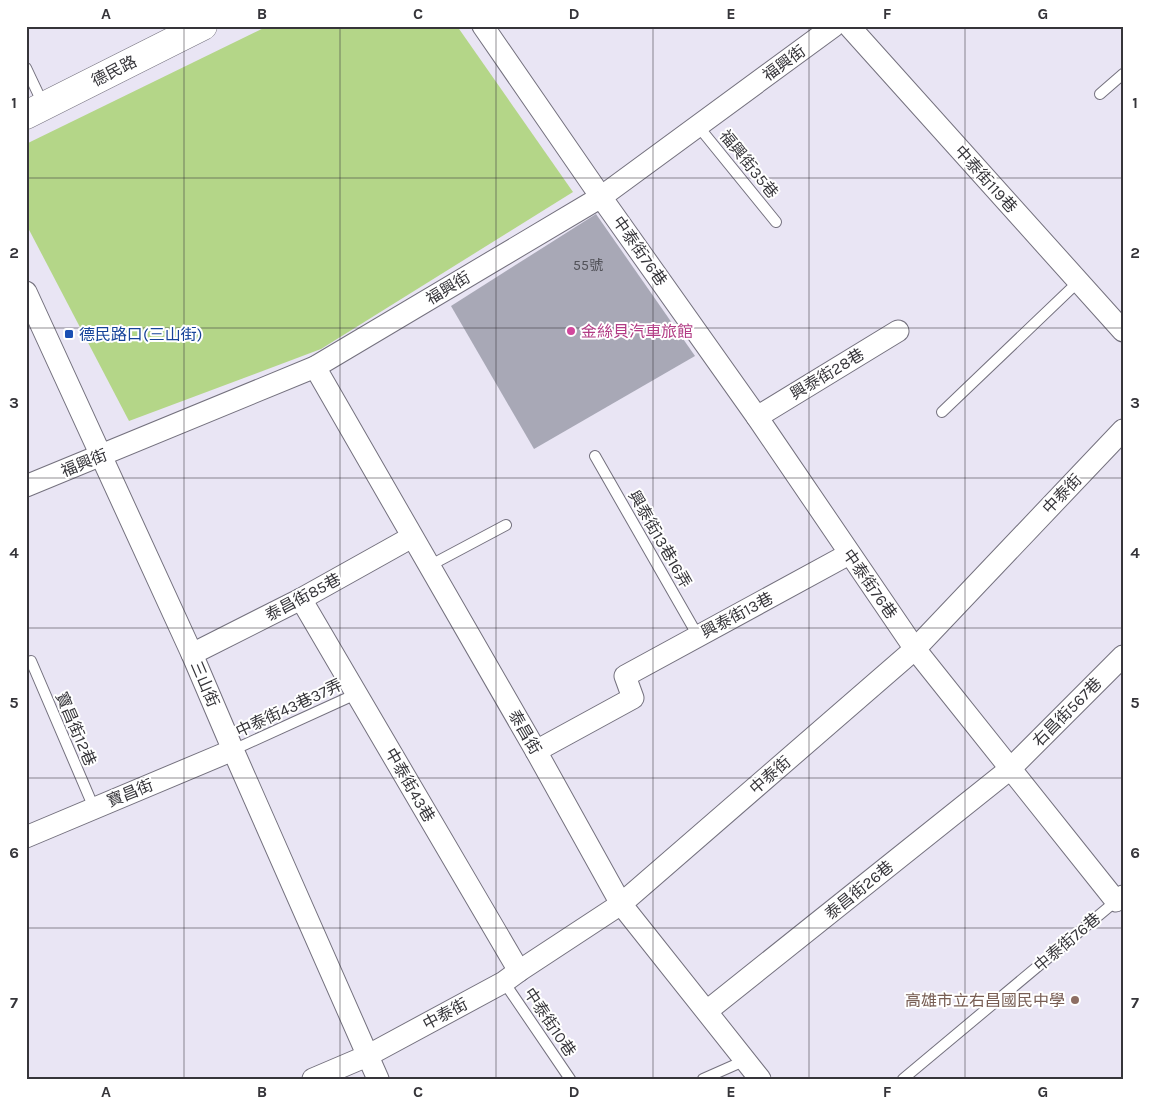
<svg xmlns="http://www.w3.org/2000/svg" width="1149" height="1105" font-family="Karla,'Noto Sans TC',sans-serif">
	<style>
		.green { fill: #b4d688 }
		.building { fill: #a8a8b6 }
		.lines { fill: none; stroke-linecap: round; stroke-linejoin: round }
		.lane-casing { stroke: #74717e; stroke-width: 12 }
		.street-casing { stroke: #74717e; stroke-width: 23 }
		.secondary-casing { stroke: #74717e; stroke-width: 29 }
		.lane { stroke: #fff; stroke-width: 10 }
		.street { stroke: #fff; stroke-width: 21 }
		.secondary { stroke: #fff; stroke-width: 28 }
		.grid { fill: none; stroke: #36353a; stroke-width: 1; stroke-opacity: 0.55 }
		.hotel-dot { fill: #d1479c; stroke: #fff; stroke-width: 2 }
		.transit-dot { fill: #1a4fb4; stroke: #fff; stroke-width: 2 }
		.education-dot { fill: #8d6e63; stroke: #fff; stroke-width: 2 }
		.labels { text-anchor: middle; dominant-baseline: central; stroke-width: 4; stroke-linejoin: round; paint-order: stroke }
		.number-label { font-size: 14px; fill: #525259 }
		.street-label { font-size: 16px; fill: #36353a; stroke: #fff }
		.hotel-label { font-size: 16px; fill: #b23c85; stroke: #fff; text-anchor: start }
		.transit-label { font-size: 16px; fill: #164399; stroke: #fff; text-anchor: start }
		.education-label { font-size: 16px; fill: #785e54; stroke: #fff; text-anchor: end }
		.neatline { fill: none; stroke: #36353a; stroke-width: 2 }
		.grid-label { font-size: 16px; text-anchor: middle; font-weight: bold; fill: #36353a }
	</style>
	<rect width="100%" height="100%" fill="#e9e5f4"/>
	<path class="green" d="M268,26H457L573,192L321,349L129,421L26,224V144Z"/>
	<path class="building" d="M596,214L695,356L534,449L451,306Z"/>
	<g class="lines">
		<g class="lane-casing">
			<g id="lane">
				<path d="M26,68L44,106"/>
				<path d="M1100,94L1123,74"/>
				<path d="M698,126L776,222"/>
				<path d="M942,412L1078,282"/>
				<path d="M595,456L698,636"/>
				<path d="M429,566L506,525"/>
				<path d="M31,661L94,808"/>
				<path d="M233,750L356,694"/>
				<path d="M504,982L570,1079"/>
				<path d="M703,1079L746,1060"/>
				<path d="M903,1079L1116,901"/>
			</g>
		</g>
		<g class="street-casing">
			<g id="street">
				<path d="M483,26L601,197L757,417L915,649L1116,901L1123,896"/>
				<path d="M849,26L1123,331"/>
				<path d="M26,292L192,654L233,750L378,1079"/>
				<path d="M315,367L536,751L621,904L760,1079"/>
				<path d="M757,417L898,331"/>
				<path d="M26,486L315,367L601,197L834,26"/>
				<path d="M301,599L519,971"/>
				<path d="M192,654L301,599L412,537"/>
				<path d="M536,751L633,698L625,676L849,554"/>
				<path d="M26,837L233,750"/>
				<path d="M707,1011L1010,769L1123,656"/>
				<path d="M313,1079L367,1056L504,982L519,971L621,904L915,649L1123,430"/>
			</g>
		</g>
		<g class="secondary-casing">
			<path id="secondary" d="M26,115L203,26"/>
		</g>
		<use href="#lane" class="lane"/>
		<use href="#street" class="street"/>
		<use href="#secondary" class="secondary"/>
	</g>
	<path class="grid" d="M184,26V1079M340,26V1079M496,26V1079M653,26V1079M809,26V1079M965,26V1079M26,178H1123M26,328H1123M26,478H1123M26,628H1123M26,778H1123M26,928H1123"/>
	<circle class="hotel-dot" cx="571" cy="331" r="5"/>
	<rect class="transit-dot" x="64" y="329" width="10" height="10" rx="2.5"/>
	<circle class="education-dot" cx="1075" cy="1000" r="5"/>
	<g class="labels">
		<g class="number-label">
			<text x="588" y="265">55號</text>
		</g>
		<g class="street-label">
			<text transform="translate(784 63) rotate(-36)">福興街</text>
			<text transform="translate(114 71) rotate(-27)">德民路</text>
			<text transform="translate(749 164) rotate(51)">福興街35巷</text>
			<text transform="translate(986 179) rotate(48)">中泰街119巷</text>
			<text transform="translate(640 251) rotate(55)">中泰街76巷</text>
			<text transform="translate(448 288) rotate(-31)">福興街</text>
			<text transform="translate(827 374) rotate(-31)">興泰街28巷</text>
			<text transform="translate(84 463) rotate(-22)">福興街</text>
			<text transform="translate(1062 494) rotate(-46)">中泰街</text>
			<text transform="translate(660 539) rotate(60)">興泰街13巷16弄</text>
			<text transform="translate(870 584) rotate(55)">中泰街76巷</text>
			<text transform="translate(303 597) rotate(-28)">泰昌街85巷</text>
			<text transform="translate(737 615) rotate(-28)">興泰街13巷</text>
			<text transform="translate(205 684) rotate(67)">三山街</text>
			<text transform="translate(289 708) rotate(-25)">中泰街43巷37弄</text>
			<text transform="translate(1067 712) rotate(-45)">右昌街567巷</text>
			<text transform="translate(76 729) rotate(67)">寶昌街12巷</text>
			<text transform="translate(525 732) rotate(60)">泰昌街</text>
			<text transform="translate(770 775) rotate(-41)">中泰街</text>
			<text transform="translate(410 785) rotate(60)">中泰街43巷</text>
			<text transform="translate(130 793) rotate(-22)">寶昌街</text>
			<text transform="translate(859 890) rotate(-39)">泰昌街26巷</text>
			<text transform="translate(1067 942) rotate(-40)">中泰街76巷</text>
			<text transform="translate(445 1014) rotate(-28)">中泰街</text>
			<text transform="translate(550 1022) rotate(56)">中泰街10巷</text>
		</g>
		<g class="hotel-label">
			<text x="581" y="331">金絲貝汽車旅館</text>
		</g>
		<g class="transit-label">
			<text x="79" y="334">德民路口(三山街)</text>
		</g>
		<g class="education-label">
			<text x="1065" y="1000">高雄市立右昌國民中學</text>
		</g>
	</g>
	<rect width="1149" height="1105" fill="none" stroke="#ffffff" stroke-width="55"/>
	<rect x="28" y="28" width="1094" height="1050" class="neatline"/>
	<g class="grid-label">
		<text x="106" y="19">A</text>
		<text x="262" y="19">B</text>
		<text x="418" y="19">C</text>
		<text x="574" y="19">D</text>
		<text x="731" y="19">E</text>
		<text x="887" y="19">F</text>
		<text x="1043" y="19">G</text>
		<text x="14" y="108">1</text>
		<text x="1135" y="108">1</text>
		<text x="14" y="258">2</text>
		<text x="1135" y="258">2</text>
		<text x="14" y="408">3</text>
		<text x="1135" y="408">3</text>
		<text x="14" y="558">4</text>
		<text x="1135" y="558">4</text>
		<text x="14" y="708">5</text>
		<text x="1135" y="708">5</text>
		<text x="14" y="858">6</text>
		<text x="1135" y="858">6</text>
		<text x="14" y="1008">7</text>
		<text x="1135" y="1008">7</text>
		<text x="106" y="1097">A</text>
		<text x="262" y="1097">B</text>
		<text x="418" y="1097">C</text>
		<text x="574" y="1097">D</text>
		<text x="731" y="1097">E</text>
		<text x="887" y="1097">F</text>
		<text x="1043" y="1097">G</text>
	</g>
</svg>
